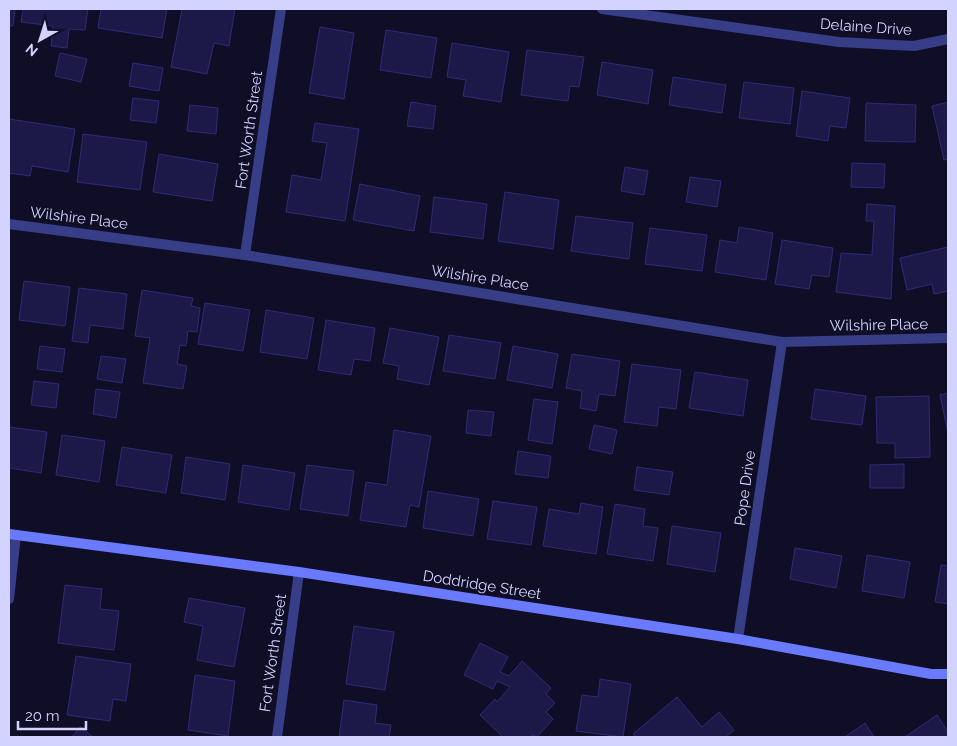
<svg xmlns="http://www.w3.org/2000/svg" width="957" height="746" font-family="Raleway,sans-serif">
	<style>
		.building { fill: #1c1948; stroke: #2f2a75 }
		.lines { fill: none; stroke-linecap: round; stroke-linejoin: round }
		.minor { stroke: #373e87; stroke-width: 10 }
		.secondary { stroke: #6a7aff; stroke-width: 10 }
		.labels { text-anchor: middle; dominant-baseline: central; stroke-width: 4; stroke-linejoin: round; paint-order: stroke }
		.street-label { font-size: 15px; fill: #d3d3ff; stroke: #0f0e26 }
	</style>
	<rect width="100%" height="100%" fill="#0f0e26"/>
	<g class="building">
		<path d="M9,9H15L13,26H9Z"/>
		<path d="M23,9H88L85,30L69,29L67,48L51,46L53,26L21,22Z"/>
		<path d="M101,9H167L162,38L98,28Z"/>
		<path d="M182,9H235L229,46L214,43L207,74L171,67Z"/>
		<path d="M320,27L354,33L344,99L309,93Z"/>
		<path d="M386,30L437,38L431,78L380,70Z"/>
		<path d="M452,43L509,52L501,102L463,96L466,80L447,77Z"/>
		<path d="M527,50L584,57L579,87L570,86L568,101L521,95Z"/>
		<path d="M60,53L87,59L81,82L55,76Z"/>
		<path d="M602,62L653,70L648,104L597,95Z"/>
		<path d="M133,63L163,68L159,91L129,86Z"/>
		<path d="M673,77L726,85L722,113L669,105Z"/>
		<path d="M744,82L794,88L790,124L739,118Z"/>
		<path d="M802,91L850,98L846,128L830,126L828,141L796,136Z"/>
		<path d="M133,98L159,101L156,123L130,120Z"/>
		<path d="M411,102L436,106L433,129L407,126Z"/>
		<path d="M948,102V159L944,160L932,106Z"/>
		<path d="M866,103L916,105L915,142L865,141Z"/>
		<path d="M190,105L218,108L216,134L187,131Z"/>
		<path d="M9,119L75,129L68,172L32,166L30,176L9,173Z"/>
		<path d="M315,123L359,129L345,221L286,212L292,175L321,180L327,143L312,141Z"/>
		<path d="M83,134L147,142L140,190L77,182Z"/>
		<path d="M159,154L218,164L212,201L153,192Z"/>
		<path d="M852,163L885,164L884,188L851,187Z"/>
		<path d="M625,167L648,171L644,195L621,191Z"/>
		<path d="M690,177L721,181L717,207L686,202Z"/>
		<path d="M360,184L420,196L414,231L353,220Z"/>
		<path d="M505,192L559,200L553,249L498,241Z"/>
		<path d="M434,197L487,204L483,239L430,232Z"/>
		<path d="M867,204L895,206L891,299L836,292L841,253L872,255L874,221H866Z"/>
		<path d="M576,216L633,223L629,259L571,251Z"/>
		<path d="M739,227L773,233L766,280L715,272L720,240L737,243Z"/>
		<path d="M650,228L707,235L702,271L645,264Z"/>
		<path d="M782,240L833,248L829,277L812,275L809,289L775,284Z"/>
		<path d="M948,247V291L934,294L932,284L907,290L900,258Z"/>
		<path d="M24,281L70,287L65,326L19,320Z"/>
		<path d="M79,288L127,294L123,329L90,325L88,343L72,341Z"/>
		<path d="M142,290L193,298L191,306L200,308L197,332L188,331L186,346L180,345L177,364L187,366L183,389L143,383L150,338L135,336Z"/>
		<path d="M205,303L250,310L243,351L198,344Z"/>
		<path d="M266,310L314,318L307,359L260,352Z"/>
		<path d="M326,320L375,328L370,361L354,359L351,375L318,370Z"/>
		<path d="M390,328L439,337L429,385L397,379L399,366L383,363Z"/>
		<path d="M449,335L501,343L495,379L443,371Z"/>
		<path d="M40,346L65,349L62,372L37,369Z"/>
		<path d="M513,346L558,354L552,388L507,380Z"/>
		<path d="M572,354L620,361L615,396L599,394L596,411L580,408L582,391L566,388Z"/>
		<path d="M101,356L126,359L122,383L97,379Z"/>
		<path d="M632,364L681,370L676,409L659,407L657,426L624,422Z"/>
		<path d="M695,372L748,380L743,416L689,408Z"/>
		<path d="M34,381L59,384L56,408L31,405Z"/>
		<path d="M96,389L120,392L116,418L93,414Z"/>
		<path d="M815,389L866,396L862,425L811,419Z"/>
		<path d="M948,393V433L940,395Z"/>
		<path d="M929,396L930,457L895,458V443H877L876,397Z"/>
		<path d="M534,399L558,402L552,444L528,440Z"/>
		<path d="M468,410L494,412L491,436L466,433Z"/>
		<path d="M594,425L617,430L612,454L589,449Z"/>
		<path d="M9,427L47,432L41,473L9,468Z"/>
		<path d="M394,430L431,436L419,507L410,505L406,527L360,520L366,482L387,485Z"/>
		<path d="M62,435L105,441L99,482L56,475Z"/>
		<path d="M122,447L172,455L166,493L116,485Z"/>
		<path d="M518,451L551,456L548,478L515,474Z"/>
		<path d="M186,457L230,464L225,500L181,493Z"/>
		<path d="M904,464V488H870V465Z"/>
		<path d="M243,465L295,473L289,510L238,502Z"/>
		<path d="M307,465L354,471L348,516L300,509Z"/>
		<path d="M637,467L673,472L669,495L634,490Z"/>
		<path d="M428,491L479,499L473,536L423,528Z"/>
		<path d="M493,501L537,507L531,545L487,539Z"/>
		<path d="M581,503L603,507L596,554L543,546L549,509L579,514Z"/>
		<path d="M615,504L645,509L643,526L658,528L653,561L607,554Z"/>
		<path d="M672,526L721,533L715,572L667,564Z"/>
		<path d="M795,548L842,556L836,588L790,579Z"/>
		<path d="M867,555L910,562L904,598L862,591Z"/>
		<path d="M941,565L948,566V604L935,602Z"/>
		<path d="M65,585L102,589L100,609L119,611L114,650L58,643Z"/>
		<path d="M189,598L245,608L234,667L197,660L203,626L184,622Z"/>
		<path d="M354,626L394,632L385,690L346,684Z"/>
		<path d="M480,643L508,657L500,672L509,676L522,661L551,688L546,694L555,703L546,712L553,719L537,737L533,735L530,737H503L480,715L495,699L497,702L510,687L497,681L493,689L464,675Z"/>
		<path d="M76,656L131,664L126,701L113,699L110,721L67,715Z"/>
		<path d="M195,675L235,681L228,736L188,730Z"/>
		<path d="M600,679L631,684L623,737L576,731L582,695L598,697Z"/>
		<path d="M677,697L702,727L719,712L734,730L726,737H636L633,734Z"/>
		<path d="M344,700L377,705L375,723L391,725L389,737H339Z"/>
		<path d="M937,715L948,732V737H905Z"/>
		<path d="M865,723L874,737H845Z"/>
		<path d="M80,727L93,737H72Z"/>
	</g>
	<g class="lines">
		<g class="minor">
			<path d="M602,9L839,42L914,46L948,39"/>
			<path d="M9,224L245,255L782,342L948,338"/>
			<path d="M245,255L281,9"/>
			<path d="M9,599L16,535"/>
			<path d="M738,639L782,342"/>
			<path d="M277,737L299,572"/>
		</g>
		<path class="secondary" d="M9,534L299,572L738,639L931,674H948"/>
	</g>
	<g class="labels">
		<g class="street-label">
			<text transform="translate(866 27) rotate(4)">Delaine Drive</text>
			<text transform="translate(249 130) rotate(-82)">Fort Worth Street</text>
			<text transform="translate(79 218) rotate(7)">Wilshire Place</text>
			<text transform="translate(480 278) rotate(9)">Wilshire Place</text>
			<text transform="translate(879 325) rotate(-1)">Wilshire Place</text>
			<text transform="translate(745 488) rotate(-82)">Pope Drive</text>
			<text transform="translate(482 585) rotate(9)">Doddridge Street</text>
			<text transform="translate(273 653) rotate(-82)">Fort Worth Street</text>
		</g>
	</g>
	<rect width="957" height="746" fill="none" stroke="#d3d3ff" stroke-width="20"/>
	<g transform="translate(40 40) rotate(219)" stroke="#0f0e26" stroke-width="4" paint-order="stroke">
	<path d="M0-4L9 19L0 12L-9 19Z" fill="#d3d3ff"/>
	<text y="-8" font-size="14" font-weight="bold" text-anchor="middle" fill="#d3d3ff">N</text>
	</g>
	<path d="M18 721v8h68v-8" fill="none" stroke="#d3d3ff" stroke-width="2.5"/>
	<text x="25" y="721" font-size="15" fill="#d3d3ff" stroke="#0f0e26" stroke-width="4" paint-order="stroke">20 m</text>
</svg>
